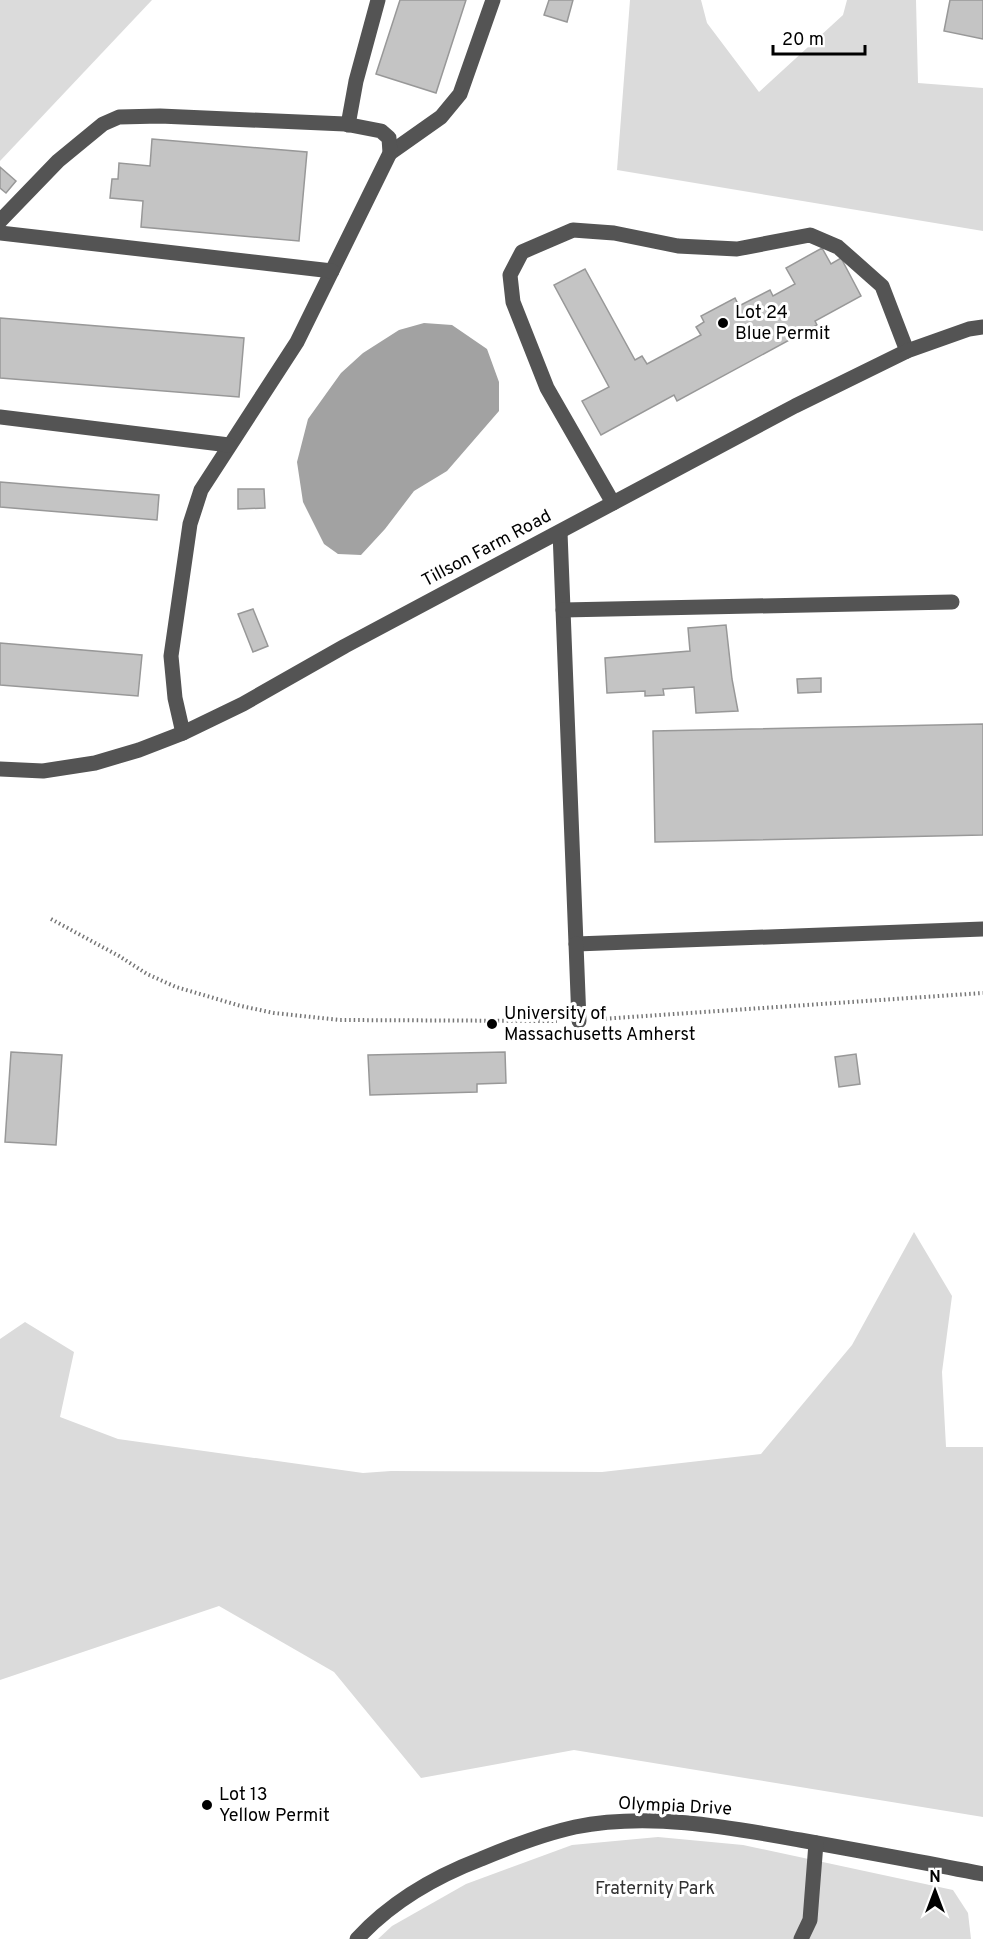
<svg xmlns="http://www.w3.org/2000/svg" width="983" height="1939" font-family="Overpass,sans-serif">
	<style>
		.green { fill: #dbdbdb }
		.water { fill: #a2a2a2 }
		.building { fill: #c4c4c4; stroke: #989898; stroke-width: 1.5 }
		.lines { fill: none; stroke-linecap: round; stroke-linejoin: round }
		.path { stroke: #767676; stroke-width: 4; stroke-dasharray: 1.5 3; stroke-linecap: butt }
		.minor { stroke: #545454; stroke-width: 15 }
		.poi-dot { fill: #000; stroke: #fff; stroke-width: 2 }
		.labels { text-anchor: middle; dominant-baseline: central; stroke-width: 6; stroke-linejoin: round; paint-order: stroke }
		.poi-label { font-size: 18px; fill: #000; stroke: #fff; text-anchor: start }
		.street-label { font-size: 18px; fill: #000; stroke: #fff }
		.park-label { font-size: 18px; fill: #323232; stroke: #fff }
	</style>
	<rect width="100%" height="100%" fill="#fff"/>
	<g class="green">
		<path d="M0,0H152L0,161Z"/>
		<path d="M630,0H701L707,23L759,92L843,15L847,0H916L918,83L983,88V231L617,170Z"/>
		<path d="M914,1232L952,1296L942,1372L946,1447H983V1817L574,1750L421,1778L334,1672L219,1606L0,1680V1339L25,1322L74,1352L60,1417L118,1439L363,1473L391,1471L602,1472L761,1454L852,1345Z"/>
		<path d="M658,1837L743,1845L953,1890L968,1913L971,1939H378L392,1926L466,1884L572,1845Z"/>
	</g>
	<path class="water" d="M424,323L452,325L487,349L499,382V411L447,471L414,491L385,529L361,555L338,554L324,544L303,502L297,462L308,419L341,373L363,353L399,330Z"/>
	<g class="building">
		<path d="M400,0H466L436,93L376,74Z"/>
		<path d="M549,0H573L567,22L544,15Z"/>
		<path d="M950,0H983V39L944,31Z"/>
		<path d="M152,139L307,152L299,241L141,227L143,201L110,198L112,179H118L119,163L150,166Z"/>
		<path d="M0,167L16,181L6,193L0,188Z"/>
		<path d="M822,248L831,264L841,258L861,296L815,321L817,325L677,401L674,395L601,435L582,401L609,387L554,285L585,269L635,360L642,356L647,364L701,335L696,327L704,322L701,316L735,298L739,306L770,290L773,296L795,284L786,268Z"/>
		<path d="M0,318L244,338L239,397L0,378Z"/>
		<path d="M0,482L159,495L157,520L0,507Z"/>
		<path d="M238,489H264L265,508L238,509Z"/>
		<path d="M253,609L268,646L253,652L238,614Z"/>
		<path d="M726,625L732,679L738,711L696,713L694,687L663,689L664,695L645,696V691L607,693L605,658L690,651L688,628Z"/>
		<path d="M0,643L142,655L138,696L0,685Z"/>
		<path d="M821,678V692L798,693L797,679Z"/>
		<path d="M983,724V835L655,842L653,731Z"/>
		<path d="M11,1052L62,1055L56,1145L5,1142Z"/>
		<path d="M505,1052L506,1083L477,1084V1092L370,1095L368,1055Z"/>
		<path d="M856,1054L860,1084L839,1087L835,1057Z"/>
	</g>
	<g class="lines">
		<g class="path">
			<path d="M51,919L119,956L147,974L176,987L241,1006L274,1013L340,1020L557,1021"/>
			<path d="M601,1019L983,993"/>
		</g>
		<g class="minor">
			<path d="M348,125L356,81L378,0"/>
			<path d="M390,153L441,117L460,94L493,0"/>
			<path d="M0,221L58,161L103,124L119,117L160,116L345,124L381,131L389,138L390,153L297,342L201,490L190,524L171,656L175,698L183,733"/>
			<path d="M0,233L332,271"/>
			<path d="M0,417L229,445"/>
			<path d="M613,503L547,388L513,302L510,275L522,252L573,230L614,233L678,246L737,249L810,235L838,247L882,286L907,351"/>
			<path d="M560,532L576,944L983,929"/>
			<path d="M563,610L952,602"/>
			<path d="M0,769L43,771L95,763L139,750L183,733L243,704L345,646L795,406L907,351L969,329L983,327"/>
			<path d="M576,944L579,1021"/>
			<path d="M357,1939C391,1902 434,1877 481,1859C512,1846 543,1834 575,1827C649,1812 728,1827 800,1840C861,1851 922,1862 983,1874"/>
			<path d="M801,1939L810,1920L816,1843"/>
		</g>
	</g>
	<g class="poi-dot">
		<circle cx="723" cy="323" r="6"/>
		<circle cx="492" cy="1024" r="6"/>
		<circle cx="207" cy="1805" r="6"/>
	</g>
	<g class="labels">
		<g class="poi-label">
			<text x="735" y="313">Lot 24<tspan x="735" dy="21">Blue Permit</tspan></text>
			<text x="504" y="1014">University of<tspan x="504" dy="21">Massachusetts Amherst</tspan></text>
			<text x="219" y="1795">Lot 13<tspan x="219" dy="21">Yellow Permit</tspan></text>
		</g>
		<g class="street-label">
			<text transform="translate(487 549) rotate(-28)">Tillson Farm Road</text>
			<text transform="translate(675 1807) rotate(3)">Olympia Drive</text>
		</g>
		<g class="park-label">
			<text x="655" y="1889">Fraternity Park</text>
		</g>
	</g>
	<g transform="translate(935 1891)" stroke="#ffffff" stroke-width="4.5" paint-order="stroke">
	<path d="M0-4.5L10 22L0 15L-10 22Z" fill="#000000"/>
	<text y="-9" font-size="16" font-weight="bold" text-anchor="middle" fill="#000000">N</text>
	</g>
	<path d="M773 45v9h92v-9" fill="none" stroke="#000000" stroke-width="3"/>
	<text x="782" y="45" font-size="18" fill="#000000" stroke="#ffffff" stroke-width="4.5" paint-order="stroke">20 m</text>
</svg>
